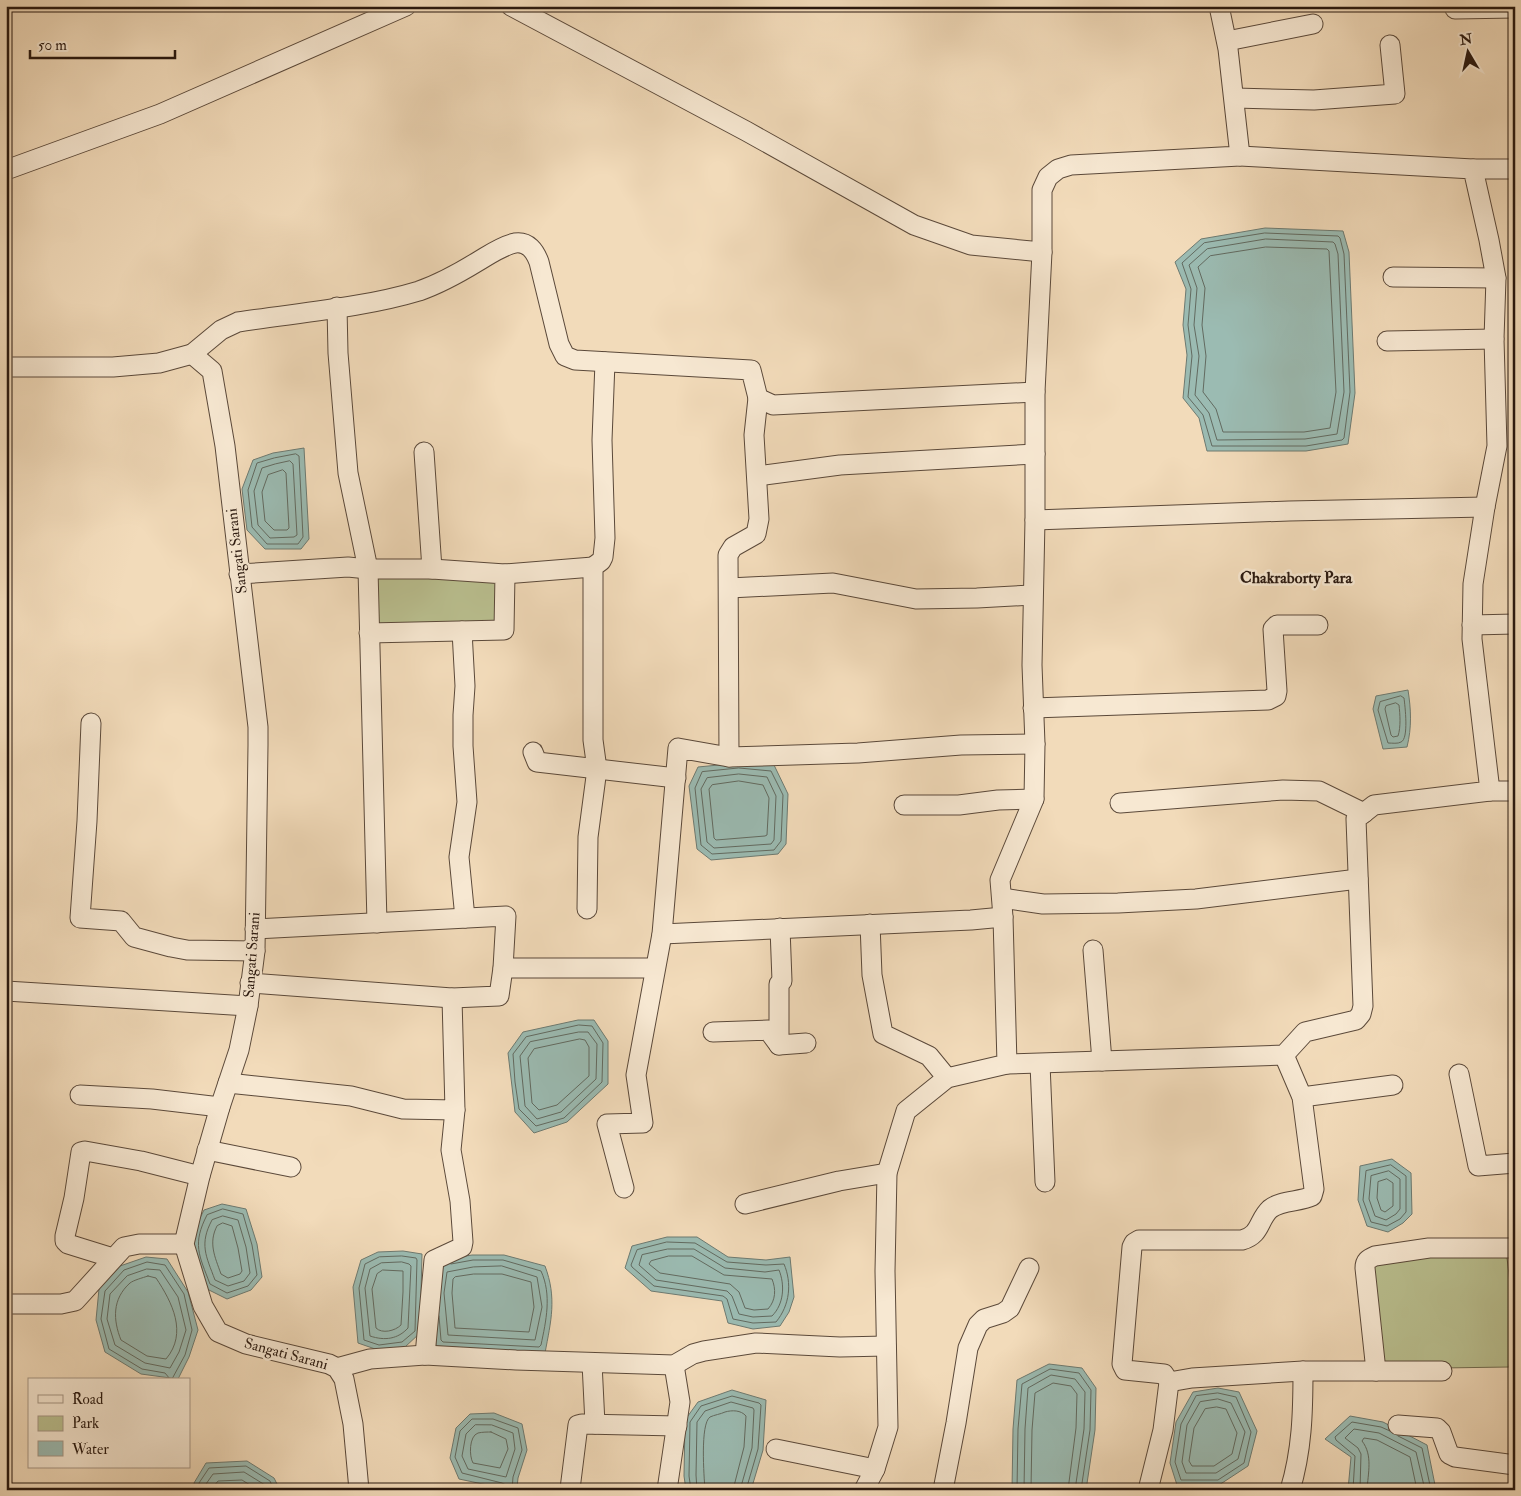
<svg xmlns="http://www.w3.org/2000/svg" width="1521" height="1496" font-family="'IM FELL Double Pica',serif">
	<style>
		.green { fill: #bac090; stroke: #726c50 }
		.water { fill: #9bbbb2; stroke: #6d7a71 }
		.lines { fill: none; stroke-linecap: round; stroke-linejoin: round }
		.shore { stroke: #626a60; stroke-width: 1 }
		.minor-casing { stroke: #5b493a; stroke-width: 21 }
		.minor { stroke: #f7e8d2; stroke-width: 19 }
		.labels { text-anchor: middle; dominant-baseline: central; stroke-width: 5; stroke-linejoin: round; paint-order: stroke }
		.street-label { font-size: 15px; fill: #29180f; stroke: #f7e8d2 }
		.neighbourhood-label { font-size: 16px; font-weight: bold; fill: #29180f; stroke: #f7e8d2 }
	</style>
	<rect width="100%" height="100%" fill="#f2dbba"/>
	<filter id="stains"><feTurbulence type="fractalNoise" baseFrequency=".004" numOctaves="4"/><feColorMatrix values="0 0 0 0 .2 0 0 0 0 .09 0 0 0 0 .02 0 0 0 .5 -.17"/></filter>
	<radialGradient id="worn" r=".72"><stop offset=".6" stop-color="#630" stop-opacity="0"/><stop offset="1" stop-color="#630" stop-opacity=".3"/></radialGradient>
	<g class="green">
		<path d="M372,575H503L498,625L374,627Z"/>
		<path d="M1460,1246L1507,1258L1515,1325L1509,1367L1373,1369L1369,1249Z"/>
	</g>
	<g class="water">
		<path d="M1265,228L1343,231L1349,252L1355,393L1348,444L1306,451H1207L1199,418L1183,398L1187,355L1183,325L1186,289L1175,262L1201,239Z"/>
		<path d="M304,448L309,539L301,549H265L247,530L242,489L253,460L273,453Z"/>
		<path d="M1408,690C1411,709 1412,727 1407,747L1383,749L1373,709L1376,696Z"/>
		<path d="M739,763L774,765L788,794L786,844L778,854L711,860L697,849L689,786L698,767Z"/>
		<path d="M578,1020H594L608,1041V1084L567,1122L534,1133L515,1112L508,1053L523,1032Z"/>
		<path d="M1392,1159L1411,1173L1412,1214L1403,1223L1388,1232L1367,1226L1358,1200L1360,1166Z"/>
		<path d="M222,1204L246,1209L257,1244L262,1277L251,1290L227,1299L205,1288L193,1249L195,1228L204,1210Z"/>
		<path d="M667,1237H697L728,1257L766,1260L790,1257L794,1297L789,1312L780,1326L753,1329L728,1323L722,1301L651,1291L625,1268L632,1246Z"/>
		<path d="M403,1251L422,1254L420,1333L405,1347L378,1350L358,1343L353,1287L361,1260L378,1252Z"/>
		<path d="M472,1255H504L545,1266C557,1298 551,1321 545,1353L436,1346L433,1293L436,1261Z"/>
		<path d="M146,1257L167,1259L188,1292L198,1330L189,1357L178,1379L141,1374L105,1352L96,1320L99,1289L120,1266Z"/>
		<path d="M1049,1364L1082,1368L1096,1388L1095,1430L1086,1490H1012L1013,1429L1017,1380Z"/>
		<path d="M1218,1388L1239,1392L1257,1431L1248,1466L1219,1485H1177L1170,1463L1176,1422L1193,1392Z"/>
		<path d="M732,1390L766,1400L763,1450L751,1490H686L684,1476L685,1420L698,1402Z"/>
		<path d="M494,1413L522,1424L527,1450L518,1478L517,1488L497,1487L459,1479L450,1458L456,1428L470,1414Z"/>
		<path d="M1350,1416L1383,1422L1427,1445L1436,1490H1348L1351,1457L1325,1439Z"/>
		<path d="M247,1461L274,1478L280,1490H195L194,1483L206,1463Z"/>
	</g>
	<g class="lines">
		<g class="shore">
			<path d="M1265,233L1338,236L1340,238L1344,254L1350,392L1344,438L1342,440L1306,446H1212L1203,415L1188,397L1192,356L1188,325L1191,289L1182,263L1204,243Z"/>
			<path d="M1266,239L1333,242L1335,244L1338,254L1344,392L1337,434L1305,439L1217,440L1209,413L1195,395L1199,356L1194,325L1197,288L1189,265L1207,249Z"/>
			<path d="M1266,247L1327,249L1329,251L1336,392L1330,428L1304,432H1223L1216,409L1203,392L1206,356L1202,325L1205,288L1198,267L1210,256Z"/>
			<path d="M296,454L299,456L303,537L298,544H267L252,527L248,490L257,463L274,458Z"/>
			<path d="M290,461L293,464L297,535L294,537L270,538L258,525L254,491L262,468L275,464Z"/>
			<path d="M283,470L286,473L289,528L287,530H274L265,521L262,492L268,475Z"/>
			<path d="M1401,696L1404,698C1405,706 1409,739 1401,742C1398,744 1392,743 1388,743L1378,710L1380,702Z"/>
			<path d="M1396,703L1399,705C1400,714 1401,727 1398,736L1393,737L1391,735L1385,709L1386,706Z"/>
			<path d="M739,768L771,771L783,795L781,841L774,850L712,854L701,845L695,788L702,772Z"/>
			<path d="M739,774L767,777L776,796L774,840L771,844L714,848L707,842L701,789L707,778Z"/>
			<path d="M739,781L763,785L769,798L767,835L765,836L716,840L714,838L709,789L712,785Z"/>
			<path d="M579,1025L592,1026L603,1043L602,1082L564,1118L536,1126L519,1109L515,1082L513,1054L526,1037Z"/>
			<path d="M579,1032H588L597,1044L596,1079L561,1112L537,1119L525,1106L520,1056L530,1042Z"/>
			<path d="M580,1039L585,1040L589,1047V1076L557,1105L539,1110L532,1103L528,1058L534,1049Z"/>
			<path d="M1391,1165L1406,1176V1212L1400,1219L1387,1226L1371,1222L1363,1200L1366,1171Z"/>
			<path d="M1389,1171L1400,1179V1209L1396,1214L1386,1220L1375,1216L1369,1199L1371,1176Z"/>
			<path d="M1387,1179L1393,1183V1206L1385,1212L1381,1210L1377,1198L1378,1182Z"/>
			<path d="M223,1209L243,1214L252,1245L257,1275L248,1286L227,1293L210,1284C199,1255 192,1244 207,1215Z"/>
			<path d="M223,1216L238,1220L246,1247L250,1273L244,1281L228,1286L215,1280C206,1256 199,1244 212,1220Z"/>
			<path d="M223,1223L232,1226L238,1248L242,1271L240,1274L228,1278L221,1274C215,1257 208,1243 217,1226Z"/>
			<path d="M667,1242L695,1243L727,1262L766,1265L784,1264C792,1283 790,1305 776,1322L753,1323L733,1319L727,1299L723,1296L654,1286L632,1267L631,1265L637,1250Z"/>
			<path d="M668,1249H694L725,1268L765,1272L779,1270C785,1285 784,1304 772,1316L753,1317L739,1314L732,1296L727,1291L656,1280L639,1265L642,1255Z"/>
			<path d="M402,1256L416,1258L417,1260L415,1331L402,1342L379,1345L364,1340L359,1288L365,1264L379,1257Z"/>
			<path d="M669,1256H692L724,1275L772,1279C776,1289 776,1300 768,1309L754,1310L745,1308L739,1292L730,1284L660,1273L649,1264L651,1261Z"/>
			<path d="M402,1262L409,1264L411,1266L408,1328C398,1339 385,1341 370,1336L365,1288L370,1269L381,1263Z"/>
			<path d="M502,1266L537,1277L542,1307L535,1340L448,1335L444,1293L447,1272L473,1267Z"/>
			<path d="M147,1269L160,1270L178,1297L186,1330L179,1352L170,1368L145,1363L115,1345L107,1319L110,1294L127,1276Z"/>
			<path d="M383,1270L403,1271V1292L401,1325C395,1331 382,1334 376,1328L372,1289L377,1274Z"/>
			<path d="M474,1274H502L531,1282L534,1307L529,1332L455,1328L452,1293L453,1279L455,1277Z"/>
			<path d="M148,1276L156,1278C172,1302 188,1333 166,1359L147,1356L121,1340C113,1320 112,1299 130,1283C134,1280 142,1278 148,1276Z"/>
			<path d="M439,1316L441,1340L443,1342L539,1347L541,1345C546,1321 552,1295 541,1271L503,1260H473L451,1264"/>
			<path d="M169,1380L170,1379L165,1373L142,1369L109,1349L101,1319L105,1291L124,1270L147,1262L165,1265L184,1294L192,1330L185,1355L172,1379L173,1380"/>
			<path d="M1218,1393L1236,1397L1251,1432L1244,1463L1218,1480H1181L1175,1462L1181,1424L1196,1396Z"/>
			<path d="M1218,1399L1231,1403L1245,1432L1238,1459L1216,1473H1186L1182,1462L1187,1425L1200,1402Z"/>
			<path d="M1217,1407L1226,1409L1237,1433L1232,1454L1214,1466H1192L1189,1461L1194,1428L1205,1409Z"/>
			<path d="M492,1425L513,1433L515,1449L506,1477L468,1469L462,1456L466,1434L475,1425Z"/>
			<path d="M491,1432L506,1439L508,1449L500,1468L473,1463C469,1456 469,1436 478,1433C482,1432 488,1432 491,1432Z"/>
			<path d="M1398,1436L1422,1448L1431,1490"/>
			<path d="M200,1490L199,1483L209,1468L246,1466L270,1481L274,1490"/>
			<path d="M206,1490V1484L213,1474L244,1472L265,1485L267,1490"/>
			<path d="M213,1490L214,1486L218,1481L242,1480L258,1490"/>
			<path d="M506,1490V1485L502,1483L462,1473L455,1457L460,1431L472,1419H493L518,1428L522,1450L513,1477L512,1490"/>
			<path d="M691,1490L689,1476L690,1422L701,1406L732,1396L759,1403L761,1405L758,1449L746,1490"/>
			<path d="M697,1490L696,1475L697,1422L705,1411L731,1402L753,1408L754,1410L752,1448L740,1490"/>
			<path d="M705,1490C704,1476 700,1424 710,1417C714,1415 721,1414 725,1412C732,1410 741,1410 746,1416L744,1447L733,1490"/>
			<path d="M1017,1490L1018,1429L1022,1384L1050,1369L1079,1373L1091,1390L1090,1430L1081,1490"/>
			<path d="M1024,1490L1025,1429L1028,1388L1051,1375L1075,1379L1085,1392L1084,1429L1075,1490"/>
			<path d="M1031,1490L1032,1430L1035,1393L1053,1383L1071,1386L1077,1394L1076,1428L1068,1490"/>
			<path d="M1353,1490L1355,1456L1336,1440L1335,1437L1352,1422L1381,1427L1390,1431"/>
			<path d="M1360,1490L1361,1454L1358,1448L1345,1438L1354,1429L1379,1433L1416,1452L1425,1490"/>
			<path d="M1367,1490C1368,1473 1373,1455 1362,1441L1364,1438L1377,1440L1410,1457L1417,1490"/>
		</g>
		<g class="minor-casing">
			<g id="minor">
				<path d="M511,6L746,131L914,225L971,245L1042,252"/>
				<path d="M1455,9L1515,8"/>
				<path d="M1227,41L1313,24"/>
				<path d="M1235,98L1314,100L1395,94L1390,45"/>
				<path d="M1473,169H1515"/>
				<path d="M6,170L160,114L406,6"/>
				<path d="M1393,277L1496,278"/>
				<path d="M337,307L338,353L348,473L368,569L377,923"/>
				<path d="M1387,341L1494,339"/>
				<path d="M192,354L212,371L225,446L258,727V745L255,951L248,1006L239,1050L220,1107L200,1176L184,1244L203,1306L218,1332L246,1344L329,1364L337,1368L344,1379L353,1424L359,1490"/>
				<path d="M6,367H113L159,363L192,354L221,330L238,322C296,313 363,308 419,291C439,284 459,273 477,262C489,255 501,246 515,243C528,241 535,251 539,262L559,344L565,356L575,360L751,370L758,398L773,405L1035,392"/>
				<path d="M424,452L432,569"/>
				<path d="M757,476L840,465L1035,454"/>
				<path d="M1035,520L1289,511L1485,507"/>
				<path d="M239,574L348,567L368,569H432L505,574L504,630L369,633"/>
				<path d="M505,574L593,567"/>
				<path d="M729,588L833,583L916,599L977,598L1032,595"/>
				<path d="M1472,625L1515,624"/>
				<path d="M462,631L465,686L463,715V746L467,802L459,857L465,918"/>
				<path d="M1033,708L1268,700L1276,696L1277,691L1273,629L1277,625H1318"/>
				<path d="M91,723L87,821L80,918L121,921L134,937L171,947L187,950L255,951"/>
				<path d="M533,752L537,762L676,778"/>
				<path d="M729,757L728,555L733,547L756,534L759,519L754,435L758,398"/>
				<path d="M1490,791H1515"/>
				<path d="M1120,803L1283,790L1319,791L1364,813"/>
				<path d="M904,805H959L998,800L1034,799"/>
				<path d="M1002,898L1043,904L1118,903L1196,899L1358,879"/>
				<path d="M587,909L588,837L597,769L593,740V567L601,561L603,557L605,538L602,440L605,362"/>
				<path d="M870,924L872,975L883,1034L929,1056L947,1078"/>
				<path d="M662,934L971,920L1003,917"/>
				<path d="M1093,950L1102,1061"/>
				<path d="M503,968H655"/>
				<path d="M250,983L452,998L499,996L503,968L506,916L255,929"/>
				<path d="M6,991L248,1006"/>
				<path d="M713,1032L768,1030L779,1045L806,1043"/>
				<path d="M779,1045V984L782,981L780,928"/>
				<path d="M1007,1064L1284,1055L1305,1032L1356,1020L1361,1014L1363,1006L1356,819L1374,805L1490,791L1472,639L1473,584L1485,507L1497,446L1494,339L1496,278L1489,240L1473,169L1240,156"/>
				<path d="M1040,1064L1045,1182"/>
				<path d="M1459,1074L1478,1166L1515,1163"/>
				<path d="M228,1083L351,1096L403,1109L455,1110L452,998"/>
				<path d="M80,1095L152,1099L220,1107"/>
				<path d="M1302,1097L1393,1085"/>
				<path d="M207,1150L291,1167"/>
				<path d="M624,1188L607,1124L643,1123L636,1075L662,934L678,748L729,757L858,753L961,745L1035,744"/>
				<path d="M745,1204L839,1181L887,1173"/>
				<path d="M113,1258L68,1244L65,1241V1236L74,1198L81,1152L85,1151L141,1161L200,1176"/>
				<path d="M6,1304H61L75,1301L124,1247L139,1244H184"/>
				<path d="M425,1355L434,1260L462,1247L463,1242L460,1201L451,1150L455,1110"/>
				<path d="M592,1363L595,1424"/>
				<path d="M337,1368L370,1359L425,1355L516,1360L674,1365L693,1354L704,1351L756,1343L840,1347L886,1346"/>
				<path d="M1376,1371L1365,1268C1365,1261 1368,1259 1375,1256L1429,1248H1515"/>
				<path d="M1169,1382L1192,1378L1303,1371H1442"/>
				<path d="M1398,1425L1437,1428L1441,1432L1449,1454L1455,1457L1515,1465"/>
				<path d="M776,1449L875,1469"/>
				<path d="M570,1489L578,1425L582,1424L677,1426"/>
				<path d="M667,1490L680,1402L674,1365"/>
				<path d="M864,1490L875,1469L888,1427L885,1271L887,1173L906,1111L947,1078L1007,1064L1003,917L1000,880L1034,799L1035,744L1032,665L1035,520V392L1042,252V190L1048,177L1058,169L1071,165L1240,156L1228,49L1219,6"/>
				<path d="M943,1490L956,1423L968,1348L978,1325L984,1319L1003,1313L1010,1308L1029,1268"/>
				<path d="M1148,1490L1163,1430L1169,1382L1164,1374L1125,1370L1122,1364L1132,1247L1134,1243L1139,1240H1242C1261,1235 1258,1220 1270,1209C1281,1200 1300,1202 1312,1196L1314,1189L1302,1097L1284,1055"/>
				<path d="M1290,1490C1302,1451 1303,1412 1303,1371"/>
			</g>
		</g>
		<use href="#minor" class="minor"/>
	</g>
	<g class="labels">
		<g class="street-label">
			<text transform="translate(237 551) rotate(-97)">Sangati Sarani</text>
			<text transform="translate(252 955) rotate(-86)">Sangati Sarani</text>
			<text transform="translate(286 1354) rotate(15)">Sangati Sarani</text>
		</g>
		<g class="neighbourhood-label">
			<text x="1296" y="578">Chakraborty Para</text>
		</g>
	</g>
	<rect width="1521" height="1496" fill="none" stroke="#f2dbba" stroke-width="25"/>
	<rect x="8" y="8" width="1506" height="1481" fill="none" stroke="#29180f" stroke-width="2.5"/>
	<rect x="12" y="12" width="1496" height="1471" fill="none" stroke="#29180f"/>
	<rect x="28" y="1378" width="162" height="90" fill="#f7e8d2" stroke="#a59584"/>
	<rect x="38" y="1395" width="25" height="8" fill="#f7e8d2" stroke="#a59584"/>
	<text x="72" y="1404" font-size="15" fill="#29180f">Road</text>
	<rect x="38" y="1416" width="25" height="15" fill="#bac090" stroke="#a59584"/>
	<text x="72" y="1428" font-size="15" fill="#29180f">Park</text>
	<rect x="38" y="1441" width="25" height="15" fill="#9bbbb2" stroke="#a59584"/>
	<text x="72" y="1454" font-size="15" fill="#29180f">Water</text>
	<g transform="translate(1468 52) rotate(351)" stroke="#f7e8d2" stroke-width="4" paint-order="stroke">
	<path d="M0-4L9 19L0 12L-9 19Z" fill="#29180f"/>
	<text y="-8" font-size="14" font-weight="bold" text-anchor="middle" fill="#29180f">N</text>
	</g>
	<path d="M30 50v8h145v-8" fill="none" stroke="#29180f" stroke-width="2.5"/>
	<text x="38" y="50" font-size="15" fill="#29180f" stroke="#f7e8d2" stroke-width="4" paint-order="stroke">50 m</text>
	<rect width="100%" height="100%" filter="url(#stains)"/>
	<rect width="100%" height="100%" fill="url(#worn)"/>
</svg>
